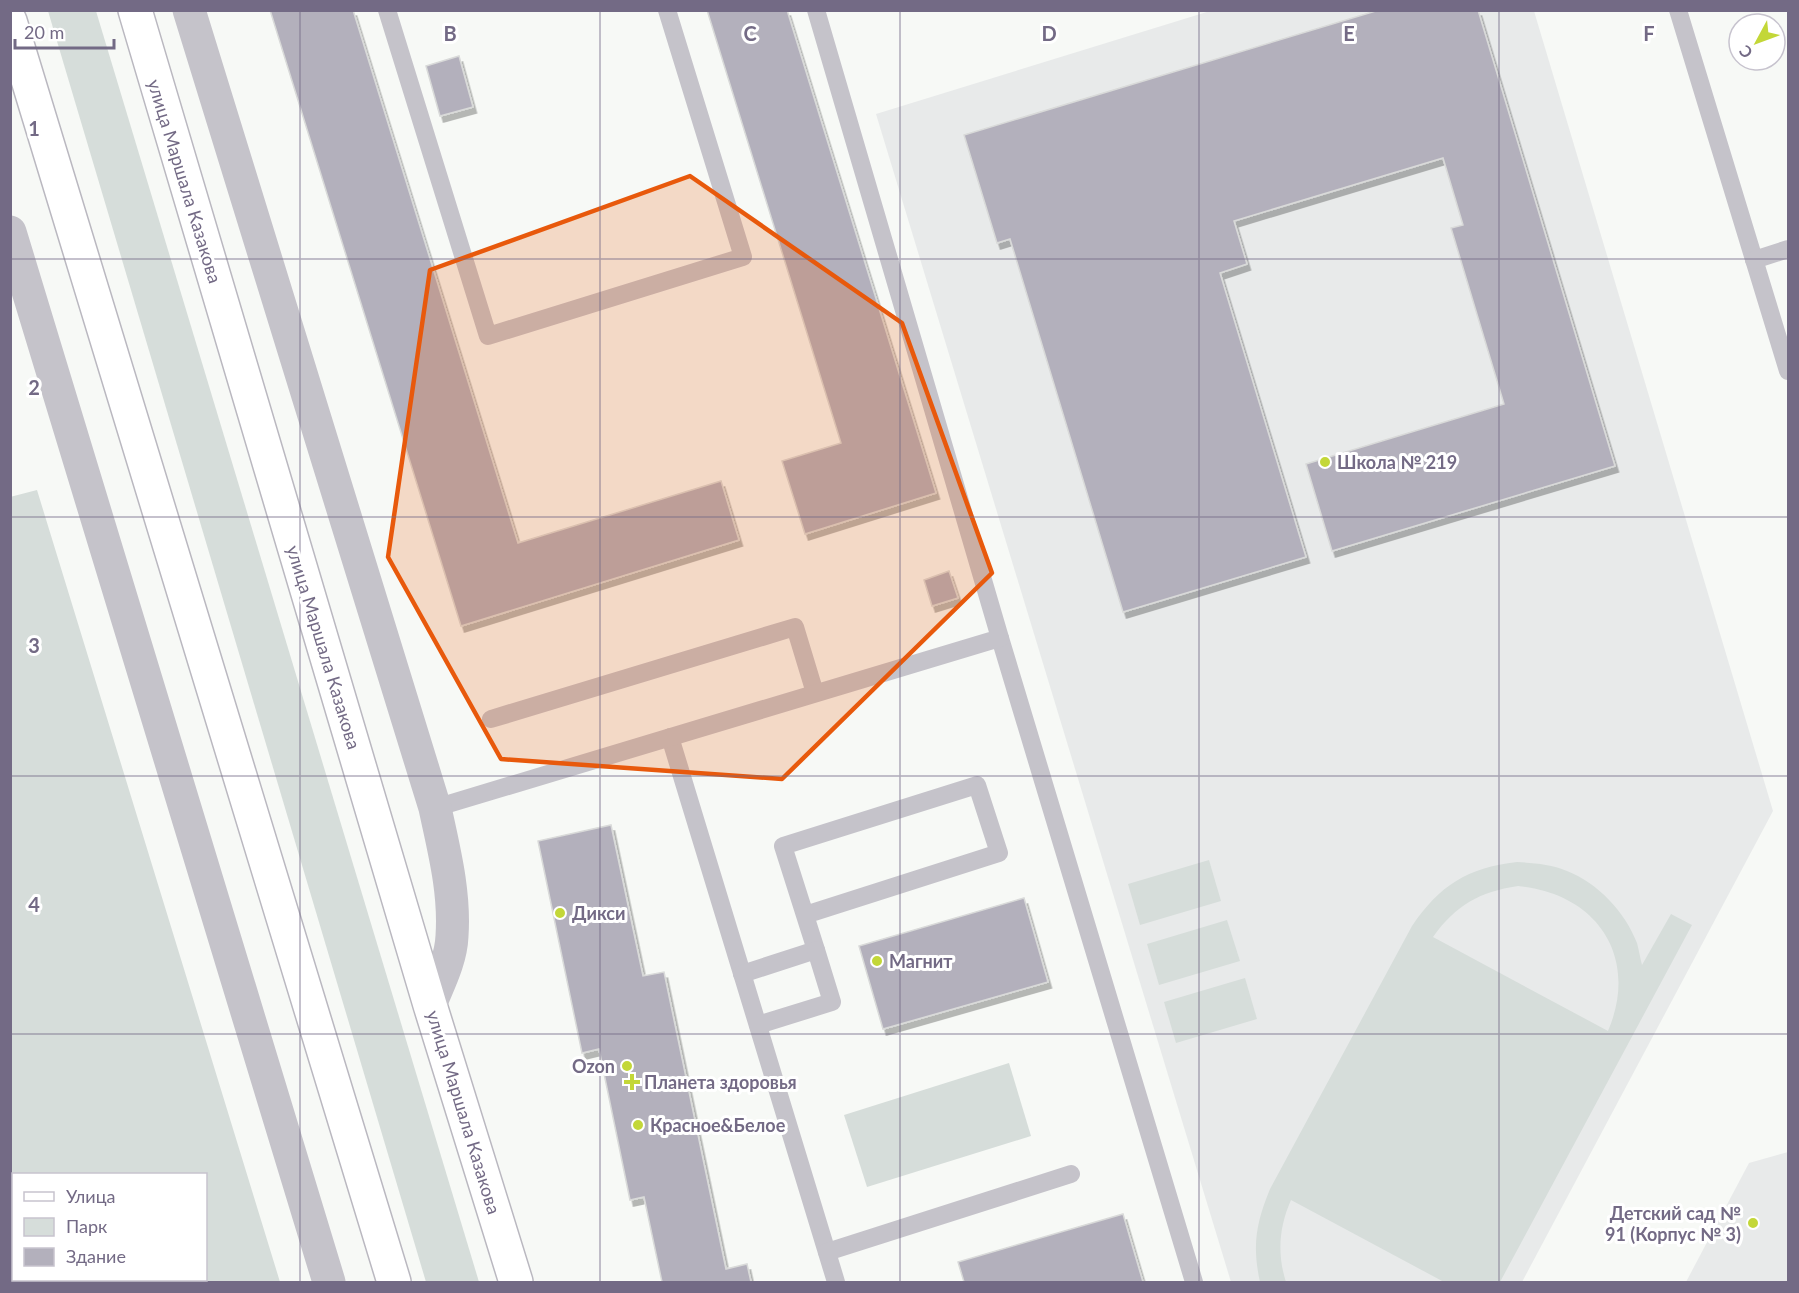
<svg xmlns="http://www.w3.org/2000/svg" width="1799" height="1293" font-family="Lato,sans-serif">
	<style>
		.built { fill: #e8eaea }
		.green { fill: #d6ddda; fill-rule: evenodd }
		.building { fill: #b3b0bc; stroke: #d9dad9; stroke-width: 1.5; filter: url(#shadow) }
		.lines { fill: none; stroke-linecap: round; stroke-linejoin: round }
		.secondary-casing { stroke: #bab8c0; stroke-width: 36 }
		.lane { stroke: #c5c3ca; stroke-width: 18 }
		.street { stroke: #c5c3ca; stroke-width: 33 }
		.secondary { stroke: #fff; stroke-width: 33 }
		.marked { fill: #e8590c; fill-opacity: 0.2; stroke: #e8590c; stroke-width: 4.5; stroke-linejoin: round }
		.grid { fill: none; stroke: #736a85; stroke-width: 1.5; stroke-opacity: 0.55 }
		.poi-dot { fill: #c3d738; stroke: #fff; stroke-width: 2 }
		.labels { text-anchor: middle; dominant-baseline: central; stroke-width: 6; stroke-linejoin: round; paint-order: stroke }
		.street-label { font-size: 18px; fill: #736a85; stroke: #fff }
		.poi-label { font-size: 18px; font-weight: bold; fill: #736a85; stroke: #fff; text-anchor: start }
		.grid-label { font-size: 20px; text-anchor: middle; font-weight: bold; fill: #736a85; stroke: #fff; stroke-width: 6; stroke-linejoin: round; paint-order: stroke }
	</style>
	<defs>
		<filter id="shadow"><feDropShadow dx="3.5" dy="6" stdDeviation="0" flood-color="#0004"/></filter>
	</defs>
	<rect width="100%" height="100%" fill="#f7f9f6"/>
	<g class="built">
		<path d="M1210,11H1534L1773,811L1522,1282H1231L876,114Z"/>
		<path d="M1788,1152V1282H1686L1749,1163Z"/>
	</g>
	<g class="green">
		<path d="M48,11H96L479,1282H426Z"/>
		<path d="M37,490L280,1282H11L10,497ZM206,1174V1280H14V1174Z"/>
		<path d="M1209,860L1221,901L1140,925L1128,884Z"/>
		<path d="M1517,862C1534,863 1551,864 1567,871C1598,883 1625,912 1637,943C1639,950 1640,958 1642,965L1671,914L1692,925L1500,1282H1444L1291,1200C1279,1227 1277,1254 1286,1282H1260C1252,1246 1256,1223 1270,1189L1412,926C1440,885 1467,868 1517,862ZM1518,886C1596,893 1640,956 1608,1031L1433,937C1456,905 1479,892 1518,886Z"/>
		<path d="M1227,920L1240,961L1159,985L1147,944Z"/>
		<path d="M1245,978L1257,1019L1176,1043L1164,1002Z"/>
		<path d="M1009,1063L1031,1136L867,1187L844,1115Z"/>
	</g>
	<g class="building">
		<path d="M270,10H353L518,543L721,481L739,540L461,626Z"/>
		<path d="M707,10H787L936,493L805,534L782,461L841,443Z"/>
		<path d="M1379,10H1478L1615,466L1332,551L1306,464L1504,404L1451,228L1463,225L1443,158L1234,221L1247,264L1220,273L1306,557L1123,612L1010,239L997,243L964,135Z"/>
		<path d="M459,56L473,107L440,116L426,66Z"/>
		<path d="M949,571L958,598L932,606L924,580Z"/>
		<path d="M611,825L643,976L664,972L726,1269L747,1264L751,1282H662L644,1197L630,1200L599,1049L582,1053L538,841Z"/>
		<path d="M1024,898L1048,982L883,1029L859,946Z"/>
		<path d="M1123,1214L1143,1282H964L958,1262Z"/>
	</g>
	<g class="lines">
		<g class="secondary-casing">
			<g id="secondary">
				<path d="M135,10L430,1005L516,1282"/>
				<path d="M10,21L394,1282"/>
			</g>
		</g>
		<g class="lane">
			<path d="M387,10L488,336L743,257L667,10"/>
			<path d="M1678,10L1788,371"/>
			<path d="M1754,260L1788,249"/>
			<path d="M1000,638L1194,1282"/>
			<path d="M491,719L795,627L815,693"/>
			<path d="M670,737L836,1282"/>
			<path d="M435,808L1000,638L816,10"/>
			<path d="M742,974L816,950L783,846L977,785L999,853L805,915"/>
			<path d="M758,1025L832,1002L816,950"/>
			<path d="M827,1252L1071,1174"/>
		</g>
		<g class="street">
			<path d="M189,10L435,808C444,850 455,892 452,936C451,960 439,983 430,1005"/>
			<path d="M10,232L329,1282"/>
		</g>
		<use href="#secondary" class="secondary"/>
	</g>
	<path class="marked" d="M690,176L902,323L992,573L782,779L501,759L388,557L430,270Z"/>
	<path class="grid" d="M300,10V1282M600,10V1282M900,10V1282M1199,10V1282M1499,10V1282M10,259H1788M10,517H1788M10,776H1788M10,1034H1788"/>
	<g class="poi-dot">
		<circle cx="1325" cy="462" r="6"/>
		<circle cx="560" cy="913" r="6"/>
		<circle cx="877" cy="961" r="6"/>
		<circle cx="627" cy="1066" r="6"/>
		<path d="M629 1073h6v6h6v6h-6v6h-6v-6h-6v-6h6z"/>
		<circle cx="638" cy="1125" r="6"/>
		<circle cx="1753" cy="1223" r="6"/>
	</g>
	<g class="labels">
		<g class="street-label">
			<text transform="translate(185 181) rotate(73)">улица Маршала Казакова</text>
			<text transform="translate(324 647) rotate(73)">улица Маршала Казакова</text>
			<text transform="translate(464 1112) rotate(73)">улица Маршала Казакова</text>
		</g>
		<g class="poi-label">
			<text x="1337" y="462">Школа № 219</text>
			<text x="572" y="913">Дикси</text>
			<text x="889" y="961">Магнит</text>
			<text x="615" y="1066" text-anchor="end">Ozon</text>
			<text x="644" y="1082">Планета здоровья</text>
			<text x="650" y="1125">Красное&amp;Белое</text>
			<text x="1741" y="1213" text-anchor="end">Детский сад №<tspan x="1741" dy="21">91 (Корпус № 3)</tspan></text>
		</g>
	</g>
	<g class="grid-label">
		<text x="450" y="41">B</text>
		<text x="750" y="41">C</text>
		<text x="1049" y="41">D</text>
		<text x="1349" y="41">E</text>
		<text x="1649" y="41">F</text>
		<text x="34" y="136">1</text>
		<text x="34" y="395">2</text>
		<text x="34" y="653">3</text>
		<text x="34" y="912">4</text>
	</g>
	<rect width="1799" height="1293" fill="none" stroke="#736a85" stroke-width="24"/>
	<rect x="12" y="1173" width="195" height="108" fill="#ffffff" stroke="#c7c3ce" stroke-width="1.5"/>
	<rect x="24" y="1192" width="30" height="9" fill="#ffffff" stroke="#c7c3ce" stroke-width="1.5"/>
	<text x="66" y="1203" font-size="18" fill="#736a85">Улица</text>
	<rect x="24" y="1218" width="30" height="18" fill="#d6ddda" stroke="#c7c3ce" stroke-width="1.5"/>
	<text x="66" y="1233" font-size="18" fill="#736a85">Парк</text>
	<rect x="24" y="1248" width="30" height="18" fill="#b3b0bc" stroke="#c7c3ce" stroke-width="1.5"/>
	<text x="66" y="1263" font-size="18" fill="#736a85">Здание</text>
	<g transform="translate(1757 42) rotate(229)"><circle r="28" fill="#ffffff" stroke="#c7c3ce" stroke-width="1.5"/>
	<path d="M0-4.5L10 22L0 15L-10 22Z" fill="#c3d738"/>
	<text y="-9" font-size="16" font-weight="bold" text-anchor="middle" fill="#736a85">С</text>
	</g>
	<path d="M15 39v9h99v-9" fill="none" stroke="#736a85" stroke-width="3"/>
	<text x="24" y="39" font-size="18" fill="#736a85" stroke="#ffffff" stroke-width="4.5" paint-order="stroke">20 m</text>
</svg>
